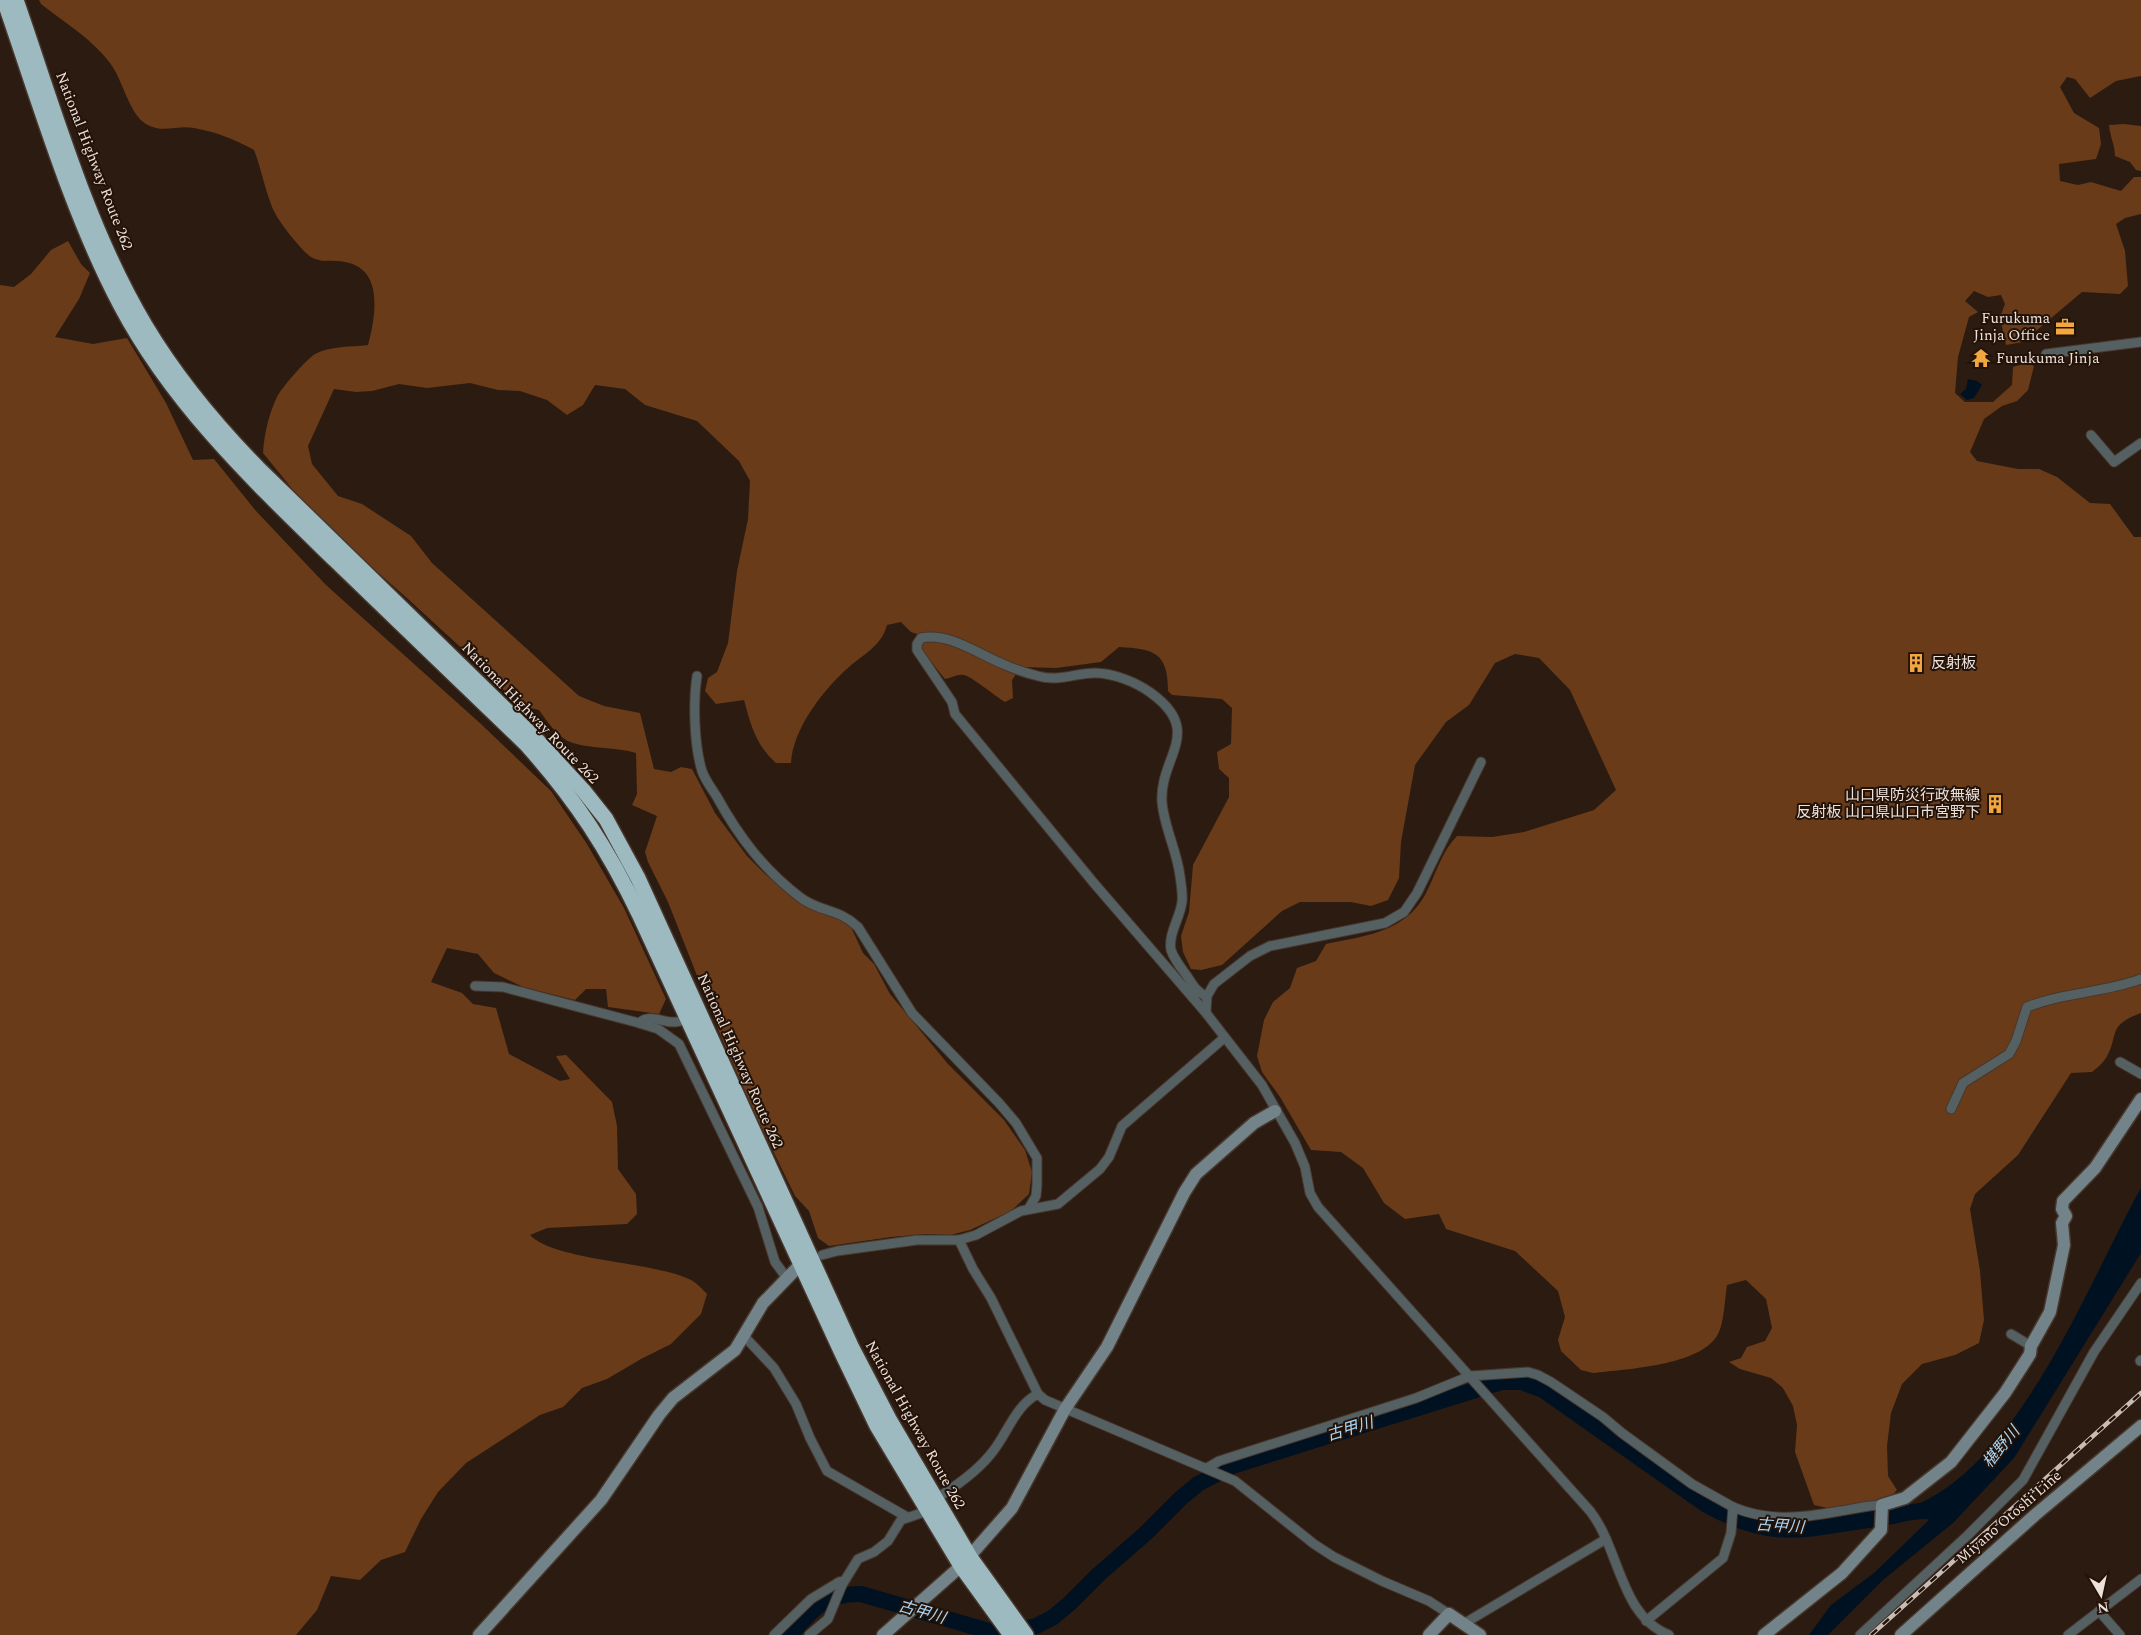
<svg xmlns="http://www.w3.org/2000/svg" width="2141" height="1635" font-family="Spectral,'Noto Sans JP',serif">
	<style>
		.forest { fill: #693b19 }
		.water { fill: #012 }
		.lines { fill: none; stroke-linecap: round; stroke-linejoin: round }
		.river { stroke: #012; stroke-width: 16 }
		.street-casing { stroke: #47372d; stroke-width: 11 }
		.secondary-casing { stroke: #47372d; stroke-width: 15 }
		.highway-casing { stroke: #47372d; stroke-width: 18 }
		.street { stroke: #556063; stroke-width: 9 }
		.secondary { stroke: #728489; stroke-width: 12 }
		.highway { stroke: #9ebac1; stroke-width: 15 }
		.rail-casing { stroke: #c9bcb5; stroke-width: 4.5 }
		.rail { stroke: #221208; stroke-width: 2.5; stroke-dasharray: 8; stroke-linecap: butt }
		.labels { text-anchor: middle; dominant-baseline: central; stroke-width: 4; stroke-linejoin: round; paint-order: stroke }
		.street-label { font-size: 15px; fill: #ede1da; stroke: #221208 }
		.poi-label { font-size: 15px; fill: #ede1da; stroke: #221208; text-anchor: end }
		.water-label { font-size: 16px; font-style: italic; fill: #a8d4f5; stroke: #221208 }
	</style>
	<rect width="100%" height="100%" fill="#2c1b11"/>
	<g class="forest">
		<path d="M39,0H2141V76L2116,81L2090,98L2075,79L2067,77L2060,87L2074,113L2099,128L2101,144L2096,159L2059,164L2060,181L2078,185L2091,182L2121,191L2134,177H2141V214L2125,218L2116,224L2125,251L2128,286L2120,294L2082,292L2023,342L2006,345L2000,317L2005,304L2001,295L1988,297L1974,291L1965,301L1978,312L1969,317L1958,357L1955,393L1965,402H1993L2012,385L2013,367L2027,363L2034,366L2028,390L2017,401L2002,406L1984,419L1970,452L1977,461L2018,469H2039L2057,477L2090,503L2110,504L2134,537H2141V1013C2106,1026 2120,1034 2106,1058C2103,1063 2097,1068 2092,1072L2071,1073L2018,1155L1975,1194L1970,1209L1980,1271L1984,1320L1979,1343L1955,1355L1922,1364L1902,1384L1891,1413L1887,1446L1888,1476L1897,1490L1890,1498L1827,1508L1814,1505L1795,1452L1797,1425L1793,1406L1783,1388L1771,1378L1740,1369L1729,1362L1741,1358L1747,1347L1765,1341L1772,1328L1766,1299L1746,1280L1727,1285C1725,1298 1724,1324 1718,1334C1701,1366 1626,1369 1593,1373L1581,1370L1561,1351L1558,1340L1565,1317L1558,1291L1515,1251L1446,1229L1439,1214L1405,1219L1384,1203L1363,1168L1341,1152L1311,1150L1280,1097L1262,1072L1257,1056L1264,1020L1273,1002L1290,988L1297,968L1316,961L1326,944C1369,935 1409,932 1429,887C1437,870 1443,850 1457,836L1492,837L1524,832L1594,810L1616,790L1570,690L1539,658L1515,654L1495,663L1469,705L1446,722L1415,765L1401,842L1399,878L1388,900L1371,906L1351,902H1300L1282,911L1222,965L1201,970L1191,969L1183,952L1181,936L1189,912L1193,865L1229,797V778L1219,769L1217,752L1231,744L1232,708L1222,699L1172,695L1168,691C1168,652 1154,649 1119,647L1101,662L1056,668L1021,667L1012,680L1013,698L1005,702C995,696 971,676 964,675C958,674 951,678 945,679L923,652L917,634L911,632L901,622L887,625C882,645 864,654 849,667C824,689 793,728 791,763H776C756,745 751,726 744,700L716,704L705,691L708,678L717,672L728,643L737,571L748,519L750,481L739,461L697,421L645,405L625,389L595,385L583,405L567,415L547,400L520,391L498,390L470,383L427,388L399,384L372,391L356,392L334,389L308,446L312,464L338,496L362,504L411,536L432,563L579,696L604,706L640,713L654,769L671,772L681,767L692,769L715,813L747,856L765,874L805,906L840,917L851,927L863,953L874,964L890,994L948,1064L1004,1120L1025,1150L1032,1172L1029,1194L1011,1211L970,1230L950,1235L926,1234L891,1237L829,1246L818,1238L809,1211L795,1196L757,1118L722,1039L668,902L648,862L645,852L657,816L632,805L637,794L636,753C616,747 593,749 573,743C559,739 547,721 539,710L518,705L481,666L408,599L315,517L263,453C264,435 269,413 277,397C282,387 306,360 315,354C329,346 352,347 368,345C375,319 384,272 349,263C334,258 319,266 306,253C296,243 275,218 271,204C264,186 261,168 254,150C234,139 216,132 194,128C177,125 162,134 146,124C129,114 123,80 110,63C91,38 65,23 41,4Z"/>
		<path d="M2124,124L2141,126V171L2136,170L2130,162L2115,156C2115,145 2110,137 2109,125Z"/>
		<path d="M68,241L81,264L90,273L79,299L55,337L93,344L127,338L166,403L193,460L214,459L256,511L326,585L481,724L551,791L587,844L624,908L666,999L659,1014L608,1007L606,989H586L575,1000L523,987L494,973L478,954L447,948L431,982L462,993L473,1004L496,1008L509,1054L560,1081L570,1079L556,1056L566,1055L612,1102L617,1126L618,1169L636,1194L637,1214L627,1224L547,1228L530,1235C555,1261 650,1261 689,1279C696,1282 702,1289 707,1294L701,1314L671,1344L641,1359L607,1379L582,1388L563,1407L540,1415L466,1463L438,1492L421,1519L405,1552L381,1560L360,1580L331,1576L317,1610L296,1635H0V285L14,287L31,274L51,250Z"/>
	</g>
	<g class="water">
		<path d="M1968,379L1977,381L1982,385L1974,398L1967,400L1960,394L1966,389Z"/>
		<path d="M2141,1188V1253L2014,1458L1953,1523L1883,1580L1828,1635H1809L1831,1605L1874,1573L1929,1520L1924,1513L1907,1516L1898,1511C2015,1480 2086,1286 2141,1188Z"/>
	</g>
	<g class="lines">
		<path class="river" d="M790,1635C813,1609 824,1593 861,1594L992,1632L1015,1631L1036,1626L1052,1618L1069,1604L1098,1575L1146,1533L1181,1498L1198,1484L1232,1466L1501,1382H1521L1543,1390L1705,1504C1775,1544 1807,1528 1881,1518C1896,1516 1912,1510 1927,1511"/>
		<g class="street-casing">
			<g id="street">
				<path d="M2046,354L2141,342"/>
				<path d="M2091,435L2114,462L2141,443"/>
				<path d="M697,676C693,702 694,745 702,771C705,780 712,789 717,797C739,837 764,870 801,898C822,913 838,908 858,927L912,1013L999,1103L1016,1123L1037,1158V1185L1036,1196L1029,1208"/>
				<path d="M475,986L503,987L639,1023L658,1029L679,1044L758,1207L775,1262L786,1277"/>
				<path d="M1207,996C1197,993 1193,985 1187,976C1181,968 1174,959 1171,950C1168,934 1180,918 1182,902C1183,894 1181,884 1180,876C1177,851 1164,827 1162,802C1159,757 1205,732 1151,693C1136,682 1113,673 1095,673C1075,673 1058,682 1038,676C1026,673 1014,669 1003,664C978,654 949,632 921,638L917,644V650L952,702L955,714L1093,882L1206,1013L1262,1085L1295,1143L1305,1167L1310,1193L1318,1207L1590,1511C1620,1549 1620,1616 1669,1635"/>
				<path d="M1206,1013L1207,996L1214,984L1250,956L1270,946L1385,923L1404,912L1417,893L1481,762"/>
				<path d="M639,1023C650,1013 663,1023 675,1022C680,1022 686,1019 691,1017"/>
				<path d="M2120,1062L2141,1074"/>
				<path d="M1951,1109L1963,1083L2009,1054L2016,1041L2027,1007C2064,992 2104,993 2141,979"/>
				<path d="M959,1240L973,1269L991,1298L1038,1394L1045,1400L1235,1481L1314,1544L1334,1557L1382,1581L1429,1601L1449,1614"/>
				<path d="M822,1255L837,1251L917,1240H959L976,1235L1021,1211L1058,1204L1100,1169L1109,1157L1122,1126L1224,1038"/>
				<path d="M2011,1334L2031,1346"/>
				<path d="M745,1337L774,1368L796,1404L810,1438L827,1471L907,1517"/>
				<path d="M2140,1361L2141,1360"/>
				<path d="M1207,1468L1219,1461L1416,1398L1470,1376L1528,1372L1538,1375L1551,1382L1603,1417L1622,1433L1692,1484L1733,1507"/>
				<path d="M935,1499C955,1487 975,1473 990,1455C1007,1436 1014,1406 1038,1394"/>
				<path d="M2099,1611L2120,1635"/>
				<path d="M1646,1621L1723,1558L1731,1533L1733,1507C1768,1522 1803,1518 1840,1511C1854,1509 1868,1505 1882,1505"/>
				<path d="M1465,1623L1606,1539"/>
				<path d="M774,1635L811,1599L839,1582L844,1581"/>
				<path d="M809,1635L828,1619L842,1585L858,1559L874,1552L888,1541L901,1520L927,1511"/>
				<path d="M1860,1635L1968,1535L2023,1480L2094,1352L2141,1283"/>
				<path d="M2068,1635L2141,1579"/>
			</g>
		</g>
		<g class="secondary-casing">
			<g id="secondary">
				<path d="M479,1635L601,1500L659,1415L673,1398L735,1350L763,1303L797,1268"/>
				<path d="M883,1635L961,1566L1012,1508L1065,1409L1107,1347L1184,1193L1196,1174L1254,1123L1275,1111"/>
				<path d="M1429,1635L1449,1614L1480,1635"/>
				<path d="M1764,1635L1842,1573L1881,1530L1882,1505L1905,1498L1951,1462L2005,1393L2030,1354L2031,1346L2050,1312L2064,1245L2062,1223L2066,1216L2062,1209L2063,1201L2095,1168L2141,1099"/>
				<path d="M1901,1635L2035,1515L2141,1426"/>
			</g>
		</g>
		<g class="highway-casing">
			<g id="highway">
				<path d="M4,0C39,100 71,211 120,304C173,405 255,482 335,560C399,621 462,683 526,744C576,800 608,849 640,916L841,1351L877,1426L961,1566L1011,1635"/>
				<path d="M16,0C53,106 87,228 145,325C176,377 215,424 258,468L536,739L583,790L606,819L638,878L852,1348L889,1419L970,1557L1026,1635"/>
			</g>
		</g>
		<use href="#street" class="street"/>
		<use href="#secondary" class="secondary"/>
		<use href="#highway" class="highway"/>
		<g class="rail-casing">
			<path id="rail" d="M1871,1635L2141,1393"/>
		</g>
		<use href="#rail" class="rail"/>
	</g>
	<defs>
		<g id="office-bare" transform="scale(1.5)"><path d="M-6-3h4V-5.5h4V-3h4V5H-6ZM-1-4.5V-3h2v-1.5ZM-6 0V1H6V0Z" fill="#f1a640" stroke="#221208" stroke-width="2.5" paint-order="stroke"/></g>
		<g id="temple-bare" transform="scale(1.5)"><path d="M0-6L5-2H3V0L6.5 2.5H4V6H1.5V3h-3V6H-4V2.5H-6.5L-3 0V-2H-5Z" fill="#f1a640" stroke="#221208" stroke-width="2.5" paint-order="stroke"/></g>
		<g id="building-bare" transform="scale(1.5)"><path d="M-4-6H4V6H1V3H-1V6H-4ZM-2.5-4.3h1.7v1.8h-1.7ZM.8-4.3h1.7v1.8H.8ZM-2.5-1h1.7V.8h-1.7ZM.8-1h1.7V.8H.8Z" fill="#f1a640" stroke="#221208" stroke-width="2.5" paint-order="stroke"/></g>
	</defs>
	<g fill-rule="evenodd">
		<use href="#office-bare" x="2065" y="327"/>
		<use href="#temple-bare" x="1981" y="358"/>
		<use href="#building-bare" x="1916" y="663"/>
		<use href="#building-bare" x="1995" y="804"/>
	</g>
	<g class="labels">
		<g class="street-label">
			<text transform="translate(94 161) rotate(69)">National Highway Route 262</text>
			<text transform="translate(530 713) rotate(46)">National Highway Route 262</text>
			<text transform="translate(740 1061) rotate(66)">National Highway Route 262</text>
			<text transform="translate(915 1425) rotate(61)">National Highway Route 262</text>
			<text transform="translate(2009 1517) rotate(-41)">Miyano Otoshi Line</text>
		</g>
		<g class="poi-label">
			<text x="2050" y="318">Furukuma<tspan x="2050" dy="17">Jinja Office</tspan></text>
			<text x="1996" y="358" text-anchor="start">Furukuma Jinja</text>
			<text x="1931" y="663" text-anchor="start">反射板</text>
			<text x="1980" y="795">山口県防災行政無線<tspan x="1980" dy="17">反射板 山口県山口市宮野下</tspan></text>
		</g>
		<g class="water-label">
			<text transform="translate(1350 1429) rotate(-17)">古甲川</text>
			<text transform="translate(2001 1447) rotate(-51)">椹野川</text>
			<text transform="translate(1780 1526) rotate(4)">古甲川</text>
			<text transform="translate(922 1612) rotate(16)">古甲川</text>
		</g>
	</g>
	<g transform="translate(2101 1595) rotate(171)" stroke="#221208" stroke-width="4" paint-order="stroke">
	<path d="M0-4L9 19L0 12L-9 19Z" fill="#ede1da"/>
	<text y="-8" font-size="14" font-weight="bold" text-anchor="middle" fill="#ede1da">N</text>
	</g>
</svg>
